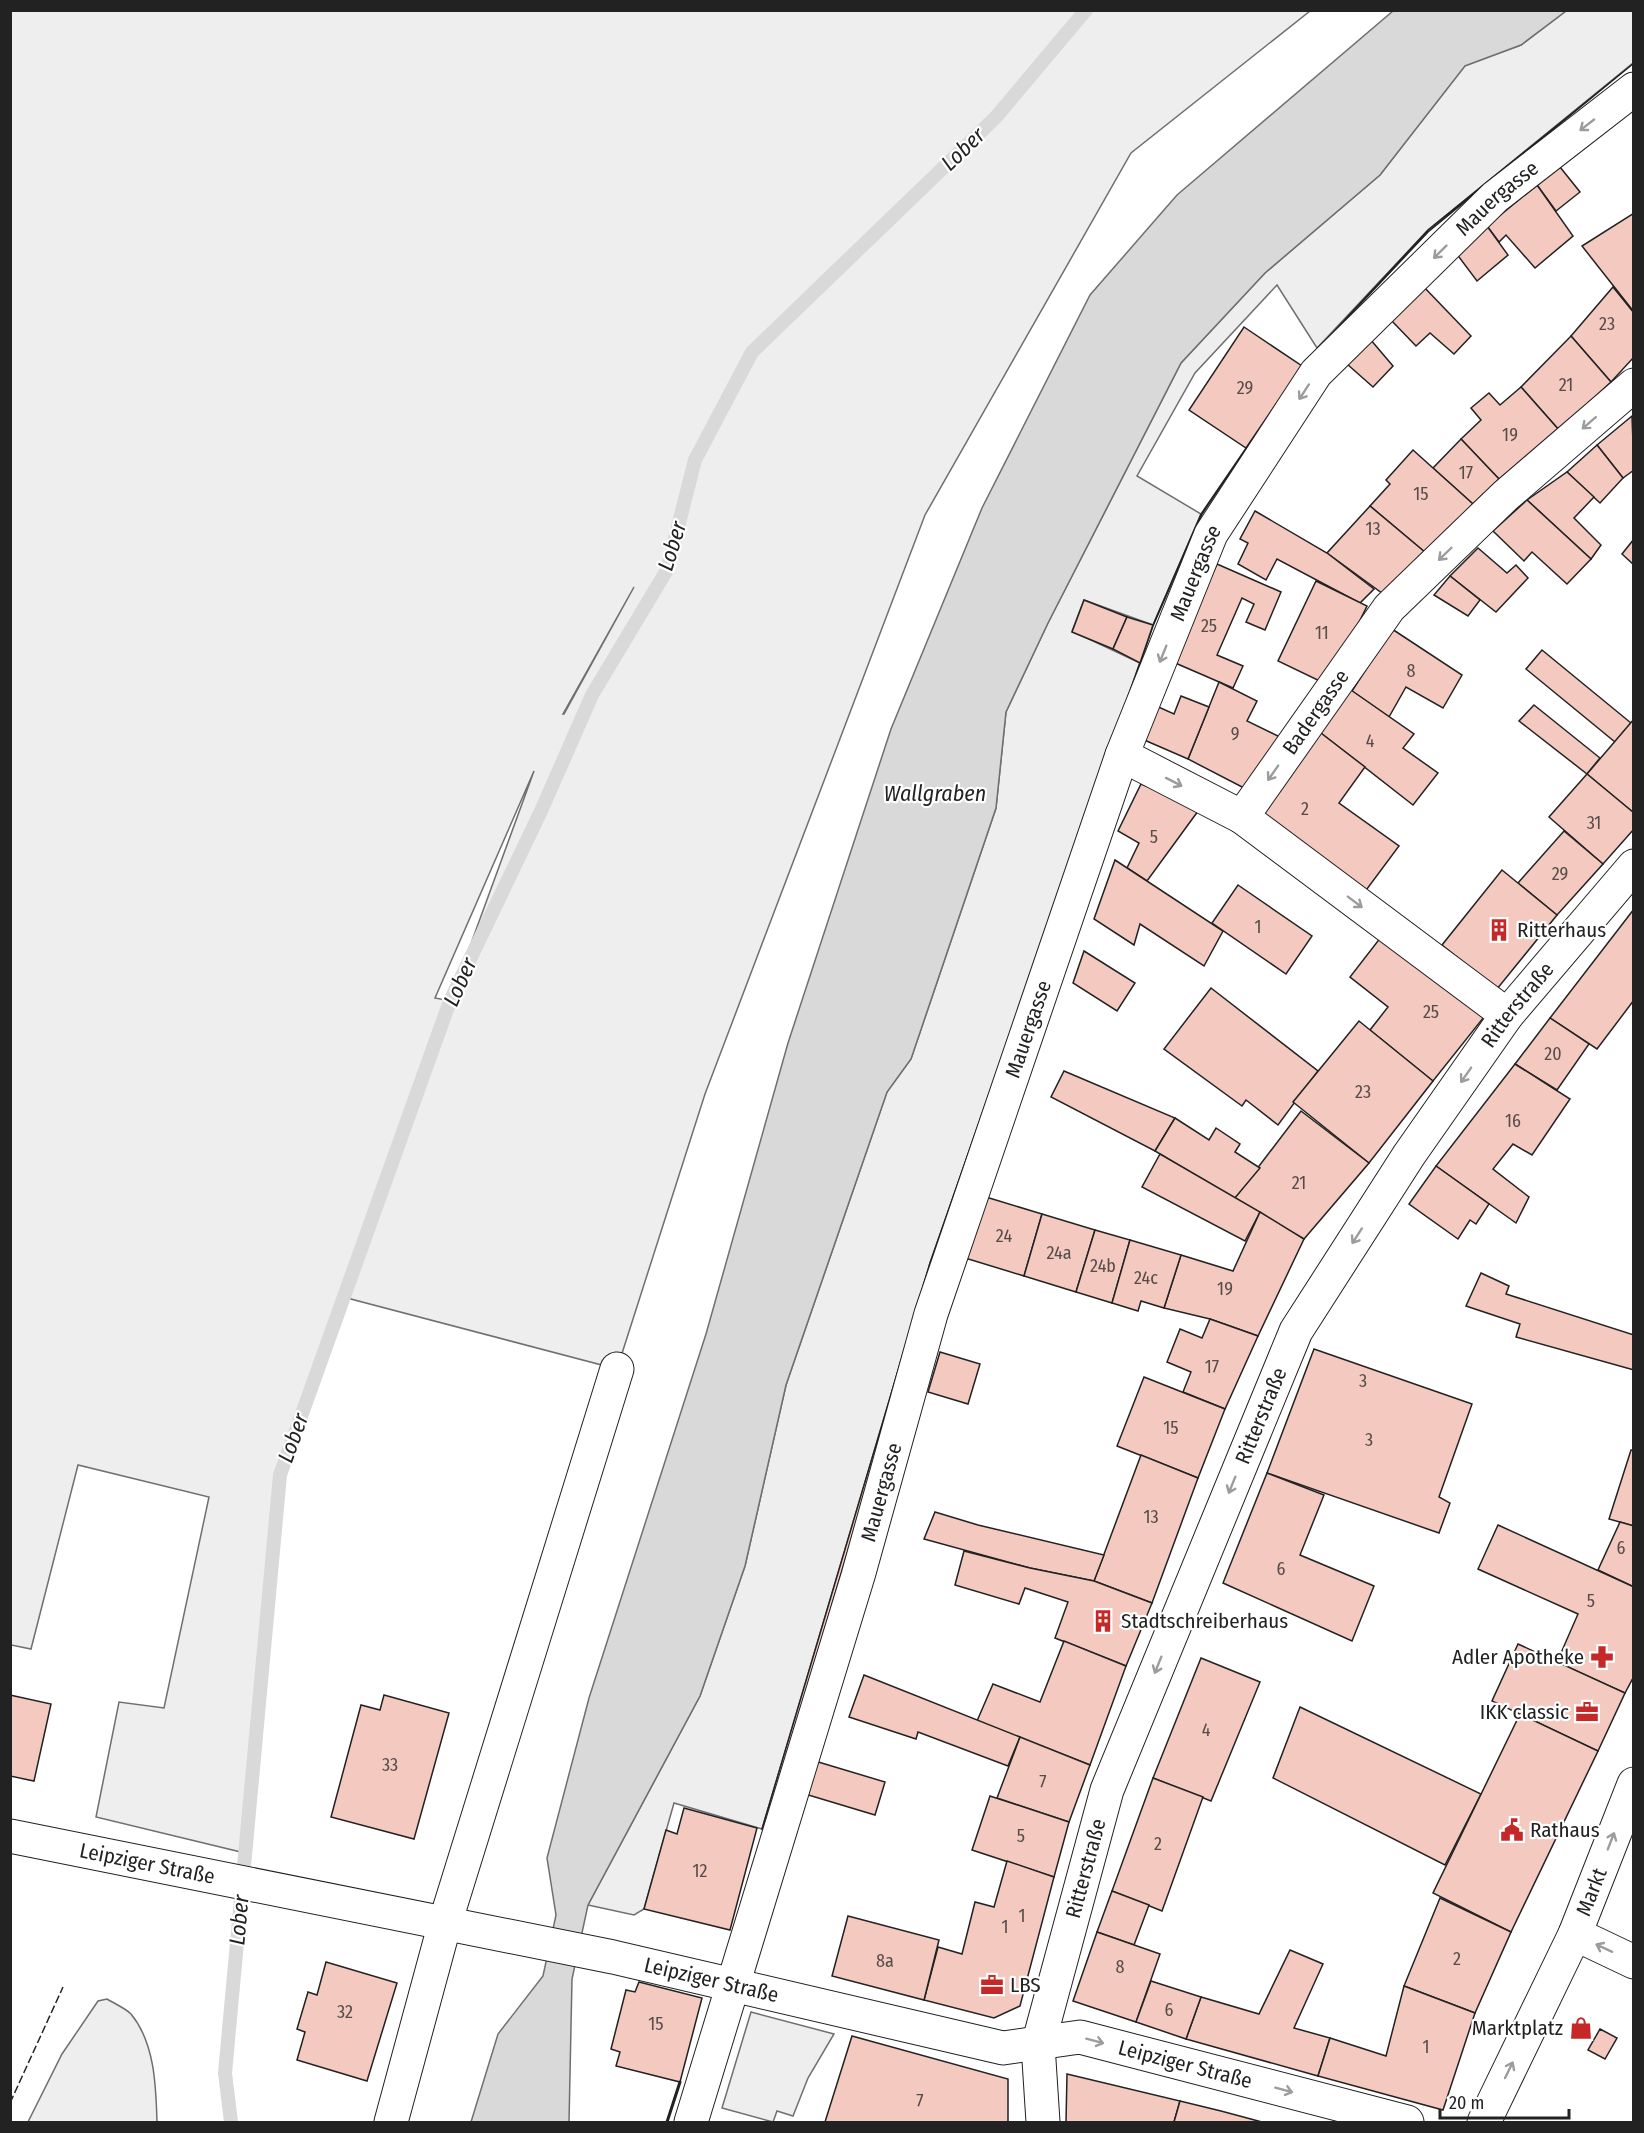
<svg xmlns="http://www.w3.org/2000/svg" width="1644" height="2133" font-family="'Fira Sans Condensed',sans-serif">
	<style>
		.green { fill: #eee; stroke: #6f6f6f; stroke-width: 1.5; fill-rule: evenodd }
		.water { fill: #d9d9d9; stroke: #6f6f6f; stroke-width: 1.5 }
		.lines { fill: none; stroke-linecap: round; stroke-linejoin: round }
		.stream { stroke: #d9d9d9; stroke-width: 14 }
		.building { fill: #f3c9c0; stroke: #222; stroke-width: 1.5 }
		.minor-casing { stroke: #222; stroke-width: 35 }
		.minor { stroke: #fff; stroke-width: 33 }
		.fence { stroke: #222; stroke-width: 1.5; stroke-dasharray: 8 3; stroke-linecap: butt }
		.wall { stroke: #222; stroke-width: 3 }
		.oneway { stroke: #9c9c9c }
		.labels { text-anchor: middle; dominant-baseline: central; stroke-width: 4.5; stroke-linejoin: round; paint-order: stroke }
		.number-label { font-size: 18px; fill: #564c4a }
		.street-label { font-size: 21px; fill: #222; stroke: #fff }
		.poi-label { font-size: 21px; fill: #222; stroke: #fff; text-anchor: start }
		.water-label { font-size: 22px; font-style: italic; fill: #222; stroke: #fff }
	</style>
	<rect width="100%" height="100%" fill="#fff"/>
	<g class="green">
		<path d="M10,11H1310L1131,153L925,515L705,1094L617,1369L343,1297L280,1475L245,1853L96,1817L119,1702L164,1708L209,1497L78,1465L31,1649L11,1645ZM634,587L564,714H563ZM534,771L450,1001L435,998Z"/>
		<path d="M1566,11H1633V63L1428,230L1317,348L1277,285L1195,373L1137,476L1201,514L1153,625L1084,600L1072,631L1140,663L930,1263L762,1829L674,1803L644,1909L634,1915L588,1905L700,1696L745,1566L786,1385L887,1092L911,1059L996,808L1006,712L1048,623L1181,363L1265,273L1380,175L1465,65L1521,45Z"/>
		<path d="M107,1999C115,2004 125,2008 131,2014C155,2043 156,2087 157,2122H28L62,2054L98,2001Z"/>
		<path d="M751,2012L834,2034L808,2078L793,2116L777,2111L773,2122L722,2108Z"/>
	</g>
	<path class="water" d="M1393,11H1566L1521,45L1465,66L1380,175L1265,273L1181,363L1048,623L1006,712L996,808L911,1059L887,1092L786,1385L745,1566L700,1696L588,1905L572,1979L569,2122H471L498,2034L543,1976L556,1915L547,1858L589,1698L706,1334L788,1043L891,729L982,508L1090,295L1177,195Z"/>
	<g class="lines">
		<path class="stream" d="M231,2122L225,2073L280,1475L450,1001L541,811L592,695L667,570L695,460L752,352L996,117L1086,10"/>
	</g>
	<g class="building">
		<path d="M1634,63L1428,232L1302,366L1202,514L1153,626L933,1264L765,1830L762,1829L930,1263L1153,625L1201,514L1302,366L1428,230Z"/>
		<path d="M1560,167L1580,192L1556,211L1537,185Z"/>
		<path d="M1537,185L1573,236L1535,268L1506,235L1499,242L1487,226Z"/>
		<path d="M1634,213V312L1582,246Z"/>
		<path d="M1487,226L1508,255L1477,281L1456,253Z"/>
		<path d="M1422,285L1471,336L1454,354L1430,333L1416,346L1390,319Z"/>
		<path d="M1613,287L1634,313V357L1611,382L1571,336Z"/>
		<path d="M1244,327L1302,366L1246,448L1189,410Z"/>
		<path d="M1571,336L1611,382L1559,430L1521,387Z"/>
		<path d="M1370,339L1393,366L1373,387L1347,364Z"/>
		<path d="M1521,387L1559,430L1499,479L1461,439L1481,420L1471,408L1489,393L1500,405Z"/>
		<path d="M1632,416L1634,470L1623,478L1597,445Z"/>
		<path d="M1461,439L1499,479L1473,504L1433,468Z"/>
		<path d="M1597,445L1623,478L1600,503L1567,472Z"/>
		<path d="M1413,450L1473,504L1426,553L1370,506L1390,484L1386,480Z"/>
		<path d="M1567,472L1594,497L1574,518L1601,545L1591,559L1527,500Z"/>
		<path d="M1527,500L1591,559L1567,584L1532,552L1524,561L1493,531Z"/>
		<path d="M1370,506L1426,553L1386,596L1327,553Z"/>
		<path d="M1255,511L1327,553L1374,589L1360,603L1277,559L1266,580L1238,564L1248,543L1240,539Z"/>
		<path d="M1634,539V565L1622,554Z"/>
		<path d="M1478,548L1507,573L1516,565L1528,578L1496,612L1450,576Z"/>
		<path d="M1217,564L1281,592L1265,630L1246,622L1254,604L1242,598L1217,655L1243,666L1233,688L1173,662Z"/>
		<path d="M1450,576L1480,600L1468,616L1434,595Z"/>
		<path d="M1316,581L1367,606L1328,685L1278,661Z"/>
		<path d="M1084,600L1127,617L1113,649L1072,632Z"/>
		<path d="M1127,617L1153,625L1140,663L1113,649Z"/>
		<path d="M1392,629L1462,675L1443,708L1406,687L1389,717L1352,691Z"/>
		<path d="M1542,650L1631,723L1615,742L1526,669Z"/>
		<path d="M1219,682L1257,701L1247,721L1282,738L1244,788L1188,759Z"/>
		<path d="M1348,688L1414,734L1403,748L1438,773L1413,805L1317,730Z"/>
		<path d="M1181,696L1209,707L1188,759L1142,739L1152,704L1174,714Z"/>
		<path d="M1534,705L1600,758L1587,774L1519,721Z"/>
		<path d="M1634,719V813L1587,774Z"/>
		<path d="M1317,730L1365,767L1339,803L1399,846L1364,893L1257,816Z"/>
		<path d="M1587,774L1634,813V829L1603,864L1549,817Z"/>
		<path d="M1141,784L1201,807L1147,881L1127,868L1139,843L1118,831Z"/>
		<path d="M1564,831L1603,864L1557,915L1518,883Z"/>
		<path d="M1115,860L1223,931L1204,966L1140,924L1134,945L1094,919Z"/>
		<path d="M1502,870L1557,915L1497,989L1442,945Z"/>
		<path d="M1238,885L1312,936L1286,974L1212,923Z"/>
		<path d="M1634,909V1000L1597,1049L1550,1018Z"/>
		<path d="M1381,937L1484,1017L1433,1081L1370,1030L1388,1007L1350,977Z"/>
		<path d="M1084,951L1135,983L1117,1011L1073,983Z"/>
		<path d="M1211,988L1318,1071L1278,1125L1246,1100L1242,1106L1164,1049Z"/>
		<path d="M1550,1018L1589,1044L1557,1090L1515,1064Z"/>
		<path d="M1359,1021L1433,1081L1369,1163L1293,1102Z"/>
		<path d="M1515,1064L1570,1099L1532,1155L1513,1144L1493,1169L1529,1197L1516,1223L1436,1166Z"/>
		<path d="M1064,1071L1175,1118L1155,1151L1051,1097Z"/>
		<path d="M1301,1111L1369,1163L1304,1239L1234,1199Z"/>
		<path d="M1175,1118L1209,1140L1216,1128L1240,1144L1235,1152L1260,1168L1234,1199L1155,1151Z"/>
		<path d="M1160,1154L1260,1212L1245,1241L1142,1187Z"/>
		<path d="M1436,1166L1489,1204L1476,1224L1470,1220L1458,1239L1409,1204Z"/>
		<path d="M986,1197L1042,1214L1024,1276L965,1258Z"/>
		<path d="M1260,1212L1304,1239L1258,1336L1210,1319L1164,1308L1181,1255L1233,1271Z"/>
		<path d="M1042,1214L1095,1230L1076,1292L1024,1276Z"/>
		<path d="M1095,1230L1130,1240L1112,1303L1076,1292Z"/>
		<path d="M1130,1240L1181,1255L1164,1308L1141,1301L1138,1311L1112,1303Z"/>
		<path d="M1481,1273L1509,1286L1506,1294L1634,1335V1370L1516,1337L1520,1324L1466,1306Z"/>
		<path d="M1210,1319L1258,1336L1225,1409L1183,1392L1191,1372L1167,1362L1180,1329L1202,1338Z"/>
		<path d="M1314,1349L1472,1404L1439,1497L1450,1503L1439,1533L1267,1473Z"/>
		<path d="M940,1352L980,1364L968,1404L928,1392Z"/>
		<path d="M1144,1377L1225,1409L1198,1478L1117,1446Z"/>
		<path d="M1631,1450H1634V1526L1609,1519Z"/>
		<path d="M1141,1455L1198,1478L1152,1603L1094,1581Z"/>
		<path d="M1267,1473L1324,1495L1300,1555L1374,1586L1352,1641L1223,1583Z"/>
		<path d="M935,1512L978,1525L1104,1555L1094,1581L1030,1568L924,1539Z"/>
		<path d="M1620,1522L1634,1526V1587L1598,1570Z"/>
		<path d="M1498,1525L1634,1587V1676L1625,1693L1557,1662L1578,1614L1478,1569Z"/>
		<path d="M964,1551L1030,1568L1094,1581L1152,1603L1126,1666L1055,1638L1068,1602L1025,1588L1019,1604L955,1585Z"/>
		<path d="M1064,1641L1126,1666L1090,1765L977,1721L993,1684L1040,1702Z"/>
		<path d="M1518,1644L1625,1693L1598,1751L1492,1701Z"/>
		<path d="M1201,1658L1260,1682L1211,1801L1153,1778Z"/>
		<path d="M864,1675L1020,1737L1008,1766L918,1732L916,1739L849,1717Z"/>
		<path d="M10,1695L51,1704L34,1781L10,1776Z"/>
		<path d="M384,1695L449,1713L414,1839L331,1817L361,1705L380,1710Z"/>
		<path d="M1300,1707L1481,1794L1445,1865L1273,1778Z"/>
		<path d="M1520,1714L1598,1751L1511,1932L1433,1893Z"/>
		<path d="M1020,1737L1090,1765L1069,1822L997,1798Z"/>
		<path d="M815,1761L885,1782L875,1815L805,1794Z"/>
		<path d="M1153,1778L1203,1797L1162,1911L1112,1891Z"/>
		<path d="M990,1796L1069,1822L1054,1877L972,1850Z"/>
		<path d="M684,1808L757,1828L730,1930L644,1909L666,1830L677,1834Z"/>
		<path d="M1007,1861L1054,1877L1020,2006L994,2018L924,2000L938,1947L962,1954L975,1902L994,1907Z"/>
		<path d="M1112,1891L1149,1905L1134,1945L1097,1932Z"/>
		<path d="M1440,1898L1511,1932L1475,2013L1404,1986Z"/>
		<path d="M848,1916L939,1940L924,2000L832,1976Z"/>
		<path d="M1097,1932L1160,1954L1136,2022L1073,2001Z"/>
		<path d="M1290,1950L1323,1964L1294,2028L1330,2038L1318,2076L1186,2039L1201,1997L1259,2014Z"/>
		<path d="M326,1962L397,1983L367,2081L297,2060L305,2032L297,2029L308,1992L317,1995Z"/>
		<path d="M1151,1981L1201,1997L1186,2039L1136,2022Z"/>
		<path d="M639,1982L702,1998L680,2082L616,2066L620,2052L611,2049L626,1990L635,1992Z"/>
		<path d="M1404,1986L1475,2013L1443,2110L1318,2076L1330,2038L1386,2056Z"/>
		<path d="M1600,2029L1617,2038L1605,2059L1588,2050Z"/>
		<path d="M852,2036L1008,2079V2122H825Z"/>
		<path d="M1067,2074L1180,2101L1174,2122H1066Z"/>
		<path d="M1180,2101L1221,2111L1262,2122H1174Z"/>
	</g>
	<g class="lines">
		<g class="minor-casing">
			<g id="minor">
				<path d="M1122,755L1242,817"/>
				<path id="s1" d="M1507,1015L1242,817L1389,608L1505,496L1634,385"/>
				<path id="s2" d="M10,1836L613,1957L1003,2048L1080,2037L1407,2122"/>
				<path d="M1575,1934L1634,1962"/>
				<path d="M391,2122L445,1923L617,1369"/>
				<path id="s3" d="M691,2122L858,1576L931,1314L1122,755L1211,534L1316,373L1495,197L1634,89"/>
				<path id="s4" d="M1043,2122L1038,2045L1107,1790L1296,1331L1409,1155L1507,1015L1634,866"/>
				<path id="s5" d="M1484,2122L1575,1934L1634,1784"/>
			</g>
		</g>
		<use href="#minor" class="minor"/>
		<path class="fence" d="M10,2103L63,1987"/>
		<path class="wall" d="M667,2122L680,2082"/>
	</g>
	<defs><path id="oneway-shaft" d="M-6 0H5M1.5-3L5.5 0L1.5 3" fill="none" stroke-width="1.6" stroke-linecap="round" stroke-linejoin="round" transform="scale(1.5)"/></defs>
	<g class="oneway">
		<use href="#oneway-shaft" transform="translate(1587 125) rotate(142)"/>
		<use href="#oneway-shaft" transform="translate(1440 252) rotate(135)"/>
		<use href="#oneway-shaft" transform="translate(1304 392) rotate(123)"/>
		<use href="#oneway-shaft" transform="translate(1589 423) rotate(139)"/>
		<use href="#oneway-shaft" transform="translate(1445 554) rotate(136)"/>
		<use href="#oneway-shaft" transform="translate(1163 654) rotate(112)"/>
		<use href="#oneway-shaft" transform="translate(1273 773) rotate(125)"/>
		<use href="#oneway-shaft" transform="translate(1174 782) rotate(27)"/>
		<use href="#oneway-shaft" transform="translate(1355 902) rotate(37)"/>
		<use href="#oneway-shaft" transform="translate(1466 1075) rotate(125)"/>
		<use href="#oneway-shaft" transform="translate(1357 1236) rotate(123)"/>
		<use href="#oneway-shaft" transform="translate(1232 1485) rotate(112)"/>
		<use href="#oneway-shaft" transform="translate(1158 1665) rotate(112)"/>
		<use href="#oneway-shaft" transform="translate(1611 1841) rotate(-69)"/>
		<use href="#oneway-shaft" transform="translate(1604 1948) rotate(-155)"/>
		<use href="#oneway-shaft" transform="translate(1095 2041) rotate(15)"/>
		<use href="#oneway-shaft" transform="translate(1509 2070) rotate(-64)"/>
		<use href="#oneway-shaft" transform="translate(1284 2090) rotate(15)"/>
	</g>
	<defs>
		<g id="building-bare" transform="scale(1.8)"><path d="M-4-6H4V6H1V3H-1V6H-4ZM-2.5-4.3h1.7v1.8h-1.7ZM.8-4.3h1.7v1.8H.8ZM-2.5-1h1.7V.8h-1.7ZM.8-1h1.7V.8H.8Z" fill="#c62828" stroke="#fff" stroke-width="2.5" paint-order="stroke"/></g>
		<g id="pharmacy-bare" transform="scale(1.8)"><path d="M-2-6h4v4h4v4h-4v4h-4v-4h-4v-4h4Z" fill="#c62828" stroke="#fff" stroke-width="2.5" paint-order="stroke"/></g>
		<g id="office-bare" transform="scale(1.8)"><path d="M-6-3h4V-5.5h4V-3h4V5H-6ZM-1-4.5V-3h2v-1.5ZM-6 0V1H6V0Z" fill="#c62828" stroke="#fff" stroke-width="2.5" paint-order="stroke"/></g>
		<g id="civic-bare" transform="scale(1.8)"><path d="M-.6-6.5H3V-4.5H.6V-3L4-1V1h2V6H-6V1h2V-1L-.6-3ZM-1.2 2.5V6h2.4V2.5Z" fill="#c62828" stroke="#fff" stroke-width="2.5" paint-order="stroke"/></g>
		<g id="shop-bare" transform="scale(1.8)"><path d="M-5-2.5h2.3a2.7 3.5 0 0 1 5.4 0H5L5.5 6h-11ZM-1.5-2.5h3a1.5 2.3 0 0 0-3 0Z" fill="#c62828" stroke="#fff" stroke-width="2.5" paint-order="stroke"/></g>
	</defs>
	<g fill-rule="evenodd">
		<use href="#building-bare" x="1499" y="930"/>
		<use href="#building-bare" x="1103" y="1621"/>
		<use href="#pharmacy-bare" x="1602" y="1657"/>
		<use href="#office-bare" x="1587" y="1712"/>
		<use href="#civic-bare" x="1512" y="1830"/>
		<use href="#office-bare" x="992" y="1985"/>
		<use href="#shop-bare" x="1581" y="2028"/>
	</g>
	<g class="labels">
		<g class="number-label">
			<text x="1607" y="324">23</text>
			<text x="1566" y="385">21</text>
			<text x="1245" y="388">29</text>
			<text x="1510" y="435">19</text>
			<text x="1466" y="473">17</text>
			<text x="1421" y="494">15</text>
			<text x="1373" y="529">13</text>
			<text x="1209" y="626">25</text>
			<text x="1322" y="633">11</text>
			<text x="1411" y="671">8</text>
			<text x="1235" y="734">9</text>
			<text x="1370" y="741">4</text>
			<text x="1305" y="809">2</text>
			<text x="1594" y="823">31</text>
			<text x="1154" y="837">5</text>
			<text x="1560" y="874">29</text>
			<text x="1258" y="927">1</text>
			<text x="1431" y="1012">25</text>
			<text x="1553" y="1054">20</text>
			<text x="1363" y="1092">23</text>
			<text x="1513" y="1121">16</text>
			<text x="1299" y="1183">21</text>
			<text x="1004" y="1236">24</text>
			<text x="1059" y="1253">24a</text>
			<text x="1103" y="1266">24b</text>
			<text x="1146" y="1278">24c</text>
			<text x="1225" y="1289">19</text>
			<text x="1212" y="1367">17</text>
			<text x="1363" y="1381">3</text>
			<text x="1171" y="1428">15</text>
			<text x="1369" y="1440">3</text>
			<text x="1151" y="1517">13</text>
			<text x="1621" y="1548">6</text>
			<text x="1281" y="1569">6</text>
			<text x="1591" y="1601">5</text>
			<text x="1206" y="1730">4</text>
			<text x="390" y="1765">33</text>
			<text x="1043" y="1782">7</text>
			<text x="1021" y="1836">5</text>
			<text x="1158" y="1844">2</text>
			<text x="700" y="1871">12</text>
			<text x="1022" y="1916">1</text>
			<text x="1005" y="1927">1</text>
			<text x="1457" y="1959">2</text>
			<text x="885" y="1961">8a</text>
			<text x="1120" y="1967">8</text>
			<text x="1169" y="2010">6</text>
			<text x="345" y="2012">32</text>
			<text x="656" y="2024">15</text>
			<text x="1426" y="2047">1</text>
			<text x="920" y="2101">7</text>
		</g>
		<g class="street-label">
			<text stroke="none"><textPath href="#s3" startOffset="2116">Mauergasse</textPath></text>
			<text stroke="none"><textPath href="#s3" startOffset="1630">Mauergasse</textPath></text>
			<text stroke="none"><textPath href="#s1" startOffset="459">Badergasse</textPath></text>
			<text stroke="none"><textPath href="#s4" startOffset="1232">Ritterstraße</textPath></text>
			<text stroke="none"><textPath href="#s3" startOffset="1144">Mauergasse</textPath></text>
			<text stroke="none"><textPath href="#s4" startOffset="746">Ritterstraße</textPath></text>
			<text stroke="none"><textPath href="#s3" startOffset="658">Mauergasse</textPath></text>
			<text stroke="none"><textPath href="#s2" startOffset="140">Leipziger Straße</textPath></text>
			<text stroke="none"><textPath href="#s4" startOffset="260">Ritterstraße</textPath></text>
			<text stroke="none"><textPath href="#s5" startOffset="254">Markt</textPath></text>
			<text stroke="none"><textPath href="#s2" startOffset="716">Leipziger Straße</textPath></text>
			<text stroke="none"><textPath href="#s2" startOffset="1202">Leipziger Straße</textPath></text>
		</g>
		<g class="poi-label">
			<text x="1517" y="930">Ritterhaus</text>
			<text x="1121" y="1621">Stadtschreiberhaus</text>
			<text x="1584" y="1657" text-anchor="end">Adler Apotheke</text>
			<text x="1569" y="1712" text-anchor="end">IKK classic</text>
			<text x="1530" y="1830">Rathaus</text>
			<text x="1010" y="1985">LBS</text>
			<text x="1563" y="2028" text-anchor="end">Marktplatz</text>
		</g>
		<g class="water-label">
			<text transform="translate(963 149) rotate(-44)">Lober</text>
			<text transform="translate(672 546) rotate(-73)">Lober</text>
			<text x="935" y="793">Wallgraben</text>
			<text transform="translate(460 982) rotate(-66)">Lober</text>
			<text transform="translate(293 1438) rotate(-70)">Lober</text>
			<text transform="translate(239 1920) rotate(-85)">Lober</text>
		</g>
	</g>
	<rect width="1644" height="2133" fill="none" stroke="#222222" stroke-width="24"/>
	<path d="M1440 2109v9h129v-9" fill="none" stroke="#222222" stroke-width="3"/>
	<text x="1449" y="2109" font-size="18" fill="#222222" stroke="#ffffff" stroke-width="4.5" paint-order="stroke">20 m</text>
</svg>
